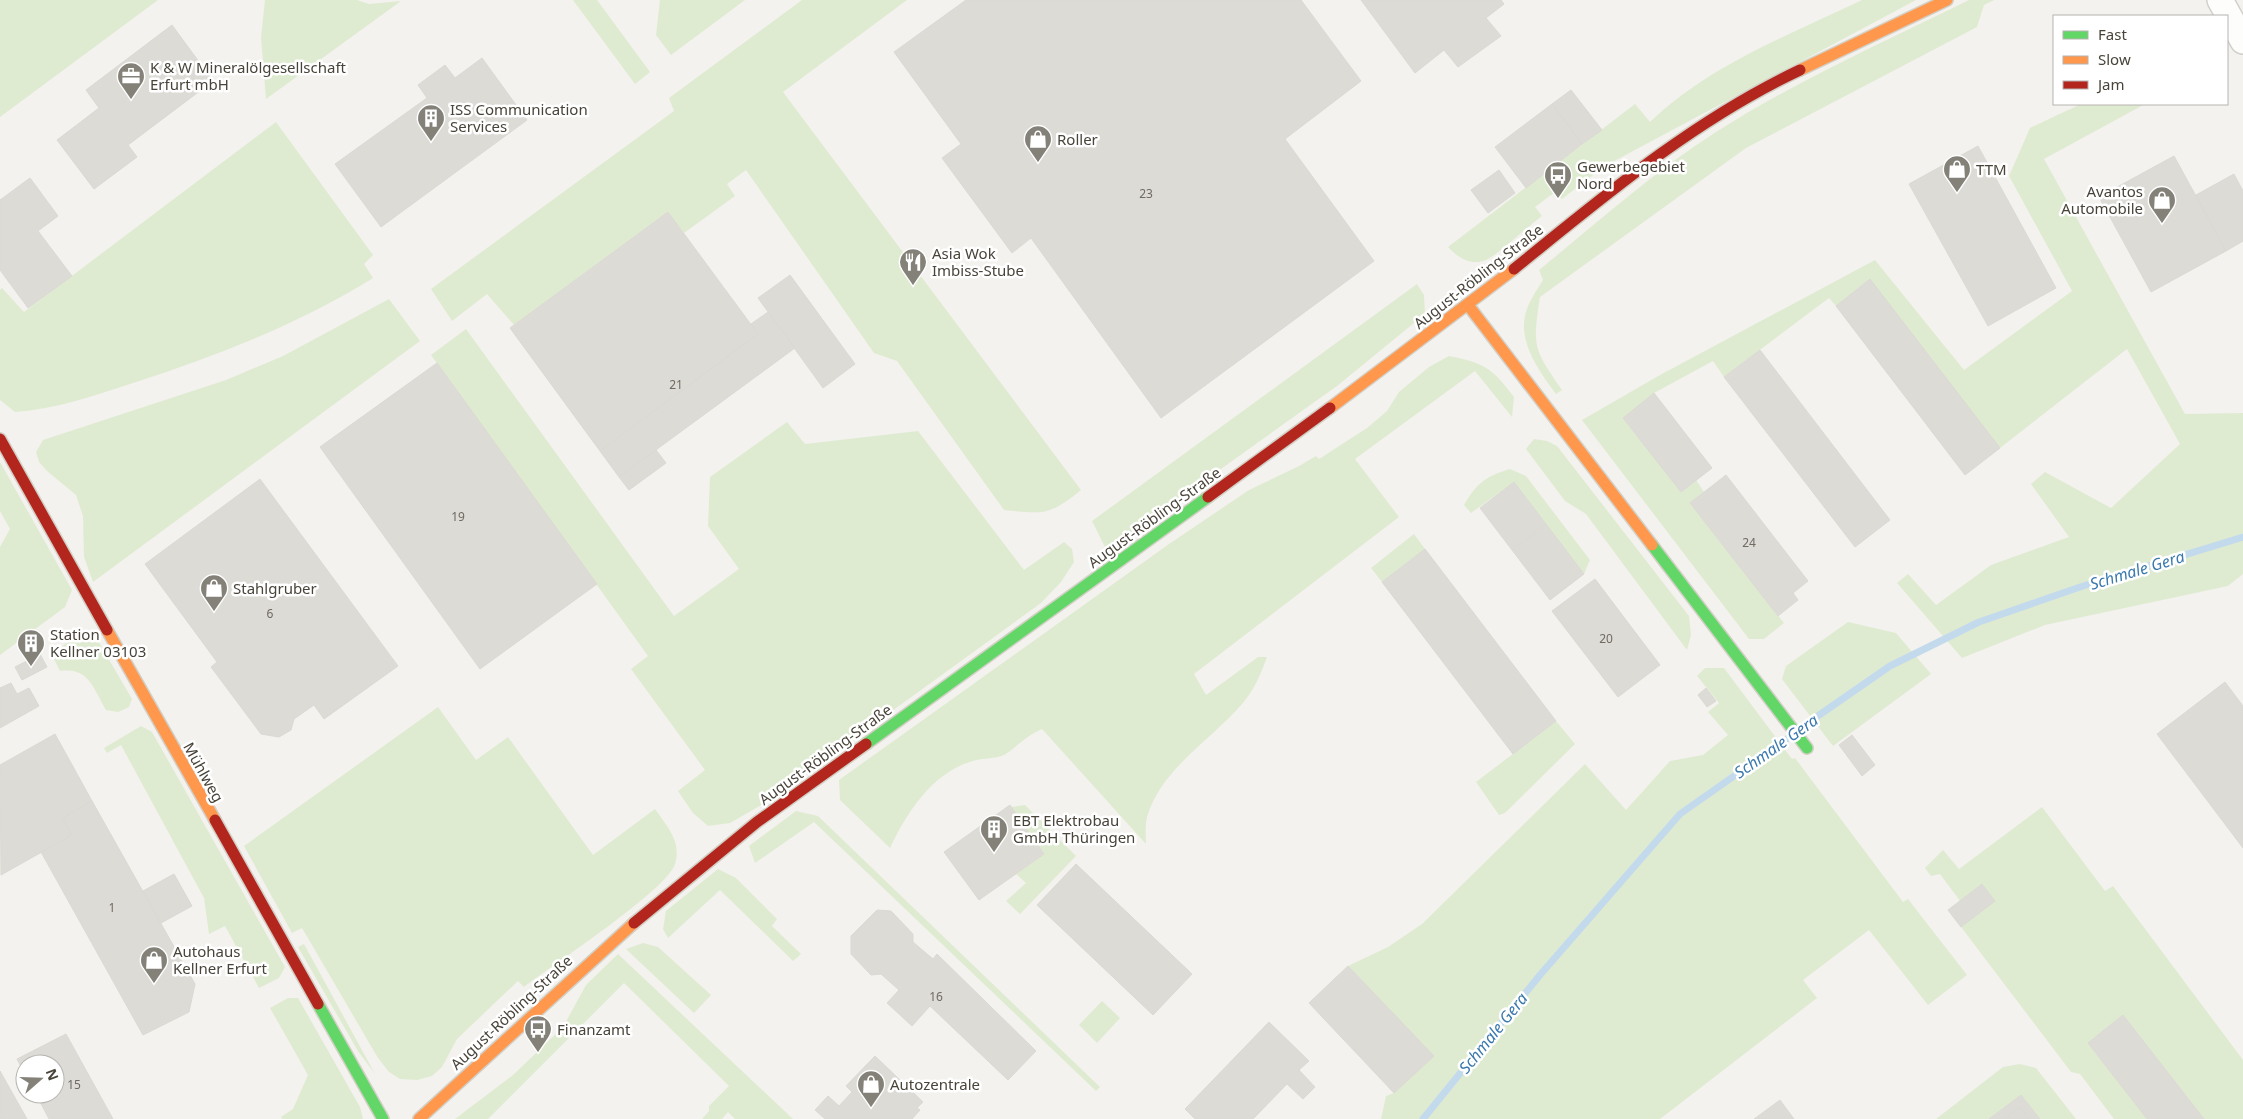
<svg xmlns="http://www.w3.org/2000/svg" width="2243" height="1119" font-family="'Noto Sans',sans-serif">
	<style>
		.green { fill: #dfebd1 }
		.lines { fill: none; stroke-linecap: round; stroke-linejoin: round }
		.stream { stroke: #c3daed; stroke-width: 7 }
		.building { fill: #dddbd6; stroke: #dbd9d4 }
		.street-casing { stroke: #d1d0cc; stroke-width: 28 }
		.fast-casing { stroke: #d2cfc5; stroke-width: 14 }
		.slow-casing { stroke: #d2cfc5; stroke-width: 14 }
		.jam-casing { stroke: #d2cfc5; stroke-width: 14 }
		.street { stroke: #fdfdfc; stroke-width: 25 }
		.fast { stroke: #63d668; stroke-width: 11 }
		.slow { stroke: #ff974d; stroke-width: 11 }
		.jam { stroke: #b3261e; stroke-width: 11 }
		.labels { text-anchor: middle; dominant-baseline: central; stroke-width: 5; stroke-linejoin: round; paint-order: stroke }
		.number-label { font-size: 12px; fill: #6f6a62 }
		.poi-label { font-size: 15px; fill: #49443a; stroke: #fff; text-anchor: start }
		.street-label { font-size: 15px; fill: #49443a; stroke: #fff }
		.water-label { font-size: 16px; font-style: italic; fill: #3a78ae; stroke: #fff }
	</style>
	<rect width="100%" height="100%" fill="#f3f2ee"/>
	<g class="green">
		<path d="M0,0H158L0,117Z"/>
		<path d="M265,0H357L369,4L401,1L266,99L261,37Z"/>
		<path d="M573,0H597L650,72L635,84Z"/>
		<path d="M660,0H745L671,55L656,35Z"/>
		<path d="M802,0H907L783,92L1081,490C1049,516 1044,514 1004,510L897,361L874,353L746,170L727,184L735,196L684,233L668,212L514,325L487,294L452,321L431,289L674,111L669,98Z"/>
		<path d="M1862,0H1916L1605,166L1562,199L1555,192L1535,207L1542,216C1531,224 1496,256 1486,260C1471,266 1458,258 1448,247L1635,104L1650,122C1709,65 1789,35 1862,0Z"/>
		<path d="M1969,0H1994L1984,5L1977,27L1746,148L1540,297C1532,348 1534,349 1562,390L1556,394C1540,372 1517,342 1526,312C1529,301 1537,290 1543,280L1539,270C1597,223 1653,172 1716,132C1796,81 1884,42 1969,0Z"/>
		<path d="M2081,104H2145L2044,159L2185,414L2243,413V574L2228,586L2045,625L1962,658L1897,583L1908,574L1936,605L1991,565L2069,537L2031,484L2045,472L2111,508L2180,444L2127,349L2000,448L1870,279L1836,306L1829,298L1724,377L1713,361L1654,393L1623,418L1681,492L1696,480L1704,492L1691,503L1784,623L1764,639H1749L1582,420L1660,375L1875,260L1964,370L2072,291L2009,176L2030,128Z"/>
		<path d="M276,122L373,255L364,264L373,278C299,324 217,356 133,383C94,396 56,409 15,412L0,400V290L2,288L24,312Z"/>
		<path d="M1417,284L1424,295L1425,314L1337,386L1176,501L1117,547H1105L1092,521Z"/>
		<path d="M389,299L420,341L93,582L84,557L83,516L76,495L47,471L39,462L36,452L43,440L226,380L283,356Z"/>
		<path d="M466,329L674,616L739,569L708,526L710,477L787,422L805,444L918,431L1024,570L1064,542L1072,549L1074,562L1061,582L1041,603L765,803L730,823L708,826L693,813L678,791L705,770L631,669L648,656L431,355Z"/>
		<path d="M1449,356C1485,363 1492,368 1514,397L1512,417L1475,371L1355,459L1399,517L1194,674L1206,695L1258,657H1267C1261,674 1254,690 1242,704C1211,740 1161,769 1147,817C1145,825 1146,836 1146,844L1042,729C1027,735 1017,747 1004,755C995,759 983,758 973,761C933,772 907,812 890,848L840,800L839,780L1169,544L1249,490L1299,466L1316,456L1319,459L1367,428L1387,411L1399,392L1429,367Z"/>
		<path d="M1534,439L1547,441L1557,446L1689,616L1691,635L1687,650L1586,514L1565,501L1526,449Z"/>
		<path d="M0,462L72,590L65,607L0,655V547L10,529L0,511Z"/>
		<path d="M1510,469L1526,476L1590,560L1584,574L1514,482L1471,513L1464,505C1477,483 1486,476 1510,469Z"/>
		<path d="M1414,534L1425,549L1382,582L1371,568Z"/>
		<path d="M1848,622L1896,633L1931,674L1833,746L1782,679L1786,666Z"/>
		<path d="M84,632L97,639L132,699L129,707L118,712L106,710C93,688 89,667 60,671L51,653Z"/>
		<path d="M1705,668H1724L1792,759L1795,758L1903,902L1908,899L1967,975L1928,1005L1869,930L1803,980L1817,998L1660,1119H1381L1386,1096L1394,1093L1433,1056L1348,966L1388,947L1422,924L1585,764L1626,810L1670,761L1703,755L1728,735L1708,712L1719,703L1697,676Z"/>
		<path d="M438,707L476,760L508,737L593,855L655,809C667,826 682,842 675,864C667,890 551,966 524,987L518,981L457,1039L442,1067L432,1076L417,1080L400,1079L389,1072L378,1058L302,928L292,933L244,846Z"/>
		<path d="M1556,721L1575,744L1505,813L1499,815L1476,782Z"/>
		<path d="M141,726L152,732L285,967L279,978L259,988L225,926L209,934L204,898L121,745L107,753L104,748Z"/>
		<path d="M1025,805L1076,856L1020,914L1006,901L1026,883L1016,874L1044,854L1011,807Z"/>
		<path d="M2042,807L2105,891L2113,886L2243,1060V1119H2204L2123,1015L2088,1043L2147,1119H2114L2080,1074L2071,1072L1961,927L1995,901L1982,884L1960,901L1940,874L1931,876L1925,868L1943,850L1959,869Z"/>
		<path d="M796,811L818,816L1100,1087L1096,1091L814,822L755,863L749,846Z"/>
		<path d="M718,869L736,878L777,919L772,926L801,954L793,961L720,890L668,938L663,929L666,911Z"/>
		<path d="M643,943L658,947L711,995L694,1013L626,949Z"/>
		<path d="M304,944L375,1074L358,1051L298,947Z"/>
		<path d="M618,954L636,971L793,1119H735L728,1112L722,1119H702L709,1111V1106L729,1086L624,983L488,1119H455L513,1075L563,1027L586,985Z"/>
		<path d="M288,998H298L360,1107L363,1119H282L281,1117L293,1109L308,1075L270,1008Z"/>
		<path d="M1102,1001L1120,1018L1097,1043L1079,1025Z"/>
		<path d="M2020,1064L2036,1068L2076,1119H2040L2021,1095L1989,1119H1936L2003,1067Z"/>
	</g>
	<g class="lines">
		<g class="stream">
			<path d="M1799,729L1890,666L1979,622L2083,586L2243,537"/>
			<path d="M1423,1119L1540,975L1680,814L1791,736"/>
		</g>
	</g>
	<g class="building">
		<path d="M966,0H1301L1361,81L1285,139L1374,261L1161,418L1031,238L1012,253L942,158L961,144L894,52Z"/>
		<path d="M1361,0H1501L1504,4L1486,18L1501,36L1458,67L1444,50L1415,73Z"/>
		<path d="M172,25L213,81L128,145L137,157L94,189L57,140L99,108L86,90Z"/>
		<path d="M482,58L527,120L381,227L335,164L427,98L418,85L445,65L455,78Z"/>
		<path d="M1571,90L1602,130L1582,144L1552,104Z"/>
		<path d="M1552,104L1582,144L1526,188L1495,147Z"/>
		<path d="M1978,146L2056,288L1988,326L1909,184Z"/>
		<path d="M2174,156L2226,251L2151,292L2099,197Z"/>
		<path d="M1499,170L1515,193L1488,213L1471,190Z"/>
		<path d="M2234,174L2243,191V241L2226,251L2196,195Z"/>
		<path d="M30,178L58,216L38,231L72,276L28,308L0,270V200Z"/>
		<path d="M668,212L758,334L600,451L510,328Z"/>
		<path d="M790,275L855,364L823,388L758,298Z"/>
		<path d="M1870,279L2000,448L1965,475L1836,306Z"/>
		<path d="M768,312L795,348L619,477L600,451L758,334L751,324Z"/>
		<path d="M1760,350L1890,520L1855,547L1724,377Z"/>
		<path d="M437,363L597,584L480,669L320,447Z"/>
		<path d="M1654,393L1712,468L1681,492L1623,418Z"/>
		<path d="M656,450L666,463L629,490L619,477Z"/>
		<path d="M1726,475L1808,581L1793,593L1798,600L1778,616L1690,503Z"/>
		<path d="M260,479L398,666L324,719L314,705L294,719L291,730L279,737L261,734L211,667L217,662L145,564Z"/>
		<path d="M1514,482L1546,524L1512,550L1480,508Z"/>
		<path d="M1546,524L1584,574L1550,600L1512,550Z"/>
		<path d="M1425,549L1556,721L1513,754L1382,582Z"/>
		<path d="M1595,579L1660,665L1618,697L1552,611Z"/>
		<path d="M40,654L47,667L22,680L15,667Z"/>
		<path d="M2225,682L2243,706V848L2157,734Z"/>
		<path d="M11,683L17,694L29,688L39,706L0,728V688Z"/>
		<path d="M1706,688L1716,701L1707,707L1698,695Z"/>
		<path d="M55,734L92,801L63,818L72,835L1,875L0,765Z"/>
		<path d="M1852,735L1875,765L1862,776L1839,745Z"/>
		<path d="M92,801L195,984L189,1012L143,1035L41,852L72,835L63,818Z"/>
		<path d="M1010,805L1044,854L979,900L944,852Z"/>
		<path d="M1076,864L1192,974L1153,1015L1037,905Z"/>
		<path d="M174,874L192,906L161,923L143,891Z"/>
		<path d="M1982,884L1995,901L1961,927L1948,910Z"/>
		<path d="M877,910L891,911L913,934V942L933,959L937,954L1036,1051L1008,1080L930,1006L912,1026L887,1003L899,990L881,974L871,975L851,954V936Z"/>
		<path d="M1348,966L1434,1056L1394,1093L1309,1003Z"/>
		<path d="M2123,1015L2204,1119H2147L2088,1043Z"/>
		<path d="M1269,1022L1309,1061L1299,1070L1315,1087L1303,1099L1287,1084L1253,1119H1195L1185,1109Z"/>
		<path d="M66,1034L113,1119H49L36,1094H55V1064H25V1074L17,1059Z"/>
		<path d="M875,1056L923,1102L917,1108L920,1110L912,1119H825L815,1110L828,1096L839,1106L852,1092L846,1086Z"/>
		<path d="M0,1071L27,1119H0Z"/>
		<path d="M2021,1095L2040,1119H1989Z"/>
		<path d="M1780,1100L1794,1119H1754Z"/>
		<path d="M2020,1107L2029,1119H2004Z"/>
	</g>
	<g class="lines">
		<g class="street-casing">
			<path id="street" d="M2220,0L2243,41"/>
		</g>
		<g class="fast-casing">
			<g id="fast">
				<path d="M1652,545L1807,748"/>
				<path d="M866,744L1208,497"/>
				<path d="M318,1004L383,1119"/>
			</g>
		</g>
		<g class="slow-casing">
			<g id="slow">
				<path d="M1800,70L1947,0"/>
				<path d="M1468,305L1652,545"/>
				<path d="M1330,408L1514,269"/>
				<path d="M107,630L215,820"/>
				<path d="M419,1119L634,923"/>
			</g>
		</g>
		<g class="jam-casing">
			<g id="jam">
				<path d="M1514,269C1604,196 1694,120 1800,70"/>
				<path d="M0,439L107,630"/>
				<path d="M1208,497L1330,408"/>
				<path d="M215,820L318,1004"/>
				<path d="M634,923L757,822L866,744"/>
			</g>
		</g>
		<use href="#street" class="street"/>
		<use href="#fast" class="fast"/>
		<use href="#slow" class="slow"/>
		<use href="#jam" class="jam"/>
	</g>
	<defs>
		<g id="office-pin" transform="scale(1.4375)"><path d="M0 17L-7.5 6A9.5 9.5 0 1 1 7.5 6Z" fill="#848179" stroke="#fff"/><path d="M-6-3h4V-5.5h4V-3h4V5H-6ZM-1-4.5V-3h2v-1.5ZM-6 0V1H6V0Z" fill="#fff"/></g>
		<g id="building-pin" transform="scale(1.4375)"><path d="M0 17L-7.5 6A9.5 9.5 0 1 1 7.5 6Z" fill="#848179" stroke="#fff"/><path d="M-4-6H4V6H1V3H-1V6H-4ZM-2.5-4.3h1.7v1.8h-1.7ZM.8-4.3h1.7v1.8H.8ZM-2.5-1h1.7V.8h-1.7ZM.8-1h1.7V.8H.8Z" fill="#fff"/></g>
		<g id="shop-pin" transform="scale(1.4375)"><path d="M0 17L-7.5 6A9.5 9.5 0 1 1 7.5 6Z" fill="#848179" stroke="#fff"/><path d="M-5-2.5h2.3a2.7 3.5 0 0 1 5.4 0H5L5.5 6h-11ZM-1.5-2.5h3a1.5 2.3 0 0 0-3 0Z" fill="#fff"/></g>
		<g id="bus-pin" transform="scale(1.4375)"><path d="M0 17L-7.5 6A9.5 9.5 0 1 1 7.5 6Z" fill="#848179" stroke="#fff"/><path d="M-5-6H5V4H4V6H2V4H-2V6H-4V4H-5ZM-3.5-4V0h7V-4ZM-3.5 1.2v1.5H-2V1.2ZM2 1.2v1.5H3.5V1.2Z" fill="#fff"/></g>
		<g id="restaurant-pin" transform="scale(1.4375)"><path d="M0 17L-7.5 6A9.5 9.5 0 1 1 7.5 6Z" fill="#848179" stroke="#fff"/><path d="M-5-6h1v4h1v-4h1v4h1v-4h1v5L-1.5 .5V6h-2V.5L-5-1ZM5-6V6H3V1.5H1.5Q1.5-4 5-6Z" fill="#fff"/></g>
	</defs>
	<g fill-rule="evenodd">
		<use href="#office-pin" x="131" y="76"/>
		<use href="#building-pin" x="431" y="118"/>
		<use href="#shop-pin" x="1038" y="139"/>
		<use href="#shop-pin" x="1957" y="169"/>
		<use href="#bus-pin" x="1558" y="175"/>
		<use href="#shop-pin" x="2162" y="200"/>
		<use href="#restaurant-pin" x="913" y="262"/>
		<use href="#shop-pin" x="214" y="588"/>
		<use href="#building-pin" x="31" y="643"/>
		<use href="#building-pin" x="994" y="829"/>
		<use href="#shop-pin" x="154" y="960"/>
		<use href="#bus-pin" x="538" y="1029"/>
		<use href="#shop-pin" x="871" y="1084"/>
	</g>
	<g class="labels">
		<g class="number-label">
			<text x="1146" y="193">23</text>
			<text x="676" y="384">21</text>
			<text x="458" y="516">19</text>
			<text x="1749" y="542">24</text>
			<text x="270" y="613">6</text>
			<text x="1606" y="638">20</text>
			<text x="112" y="907">1</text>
			<text x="936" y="996">16</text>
			<text x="74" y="1084">15</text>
		</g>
		<g class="poi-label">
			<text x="150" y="67">K &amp; W Mineralölgesellschaft<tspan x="150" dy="17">Erfurt mbH</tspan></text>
			<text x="450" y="109">ISS Communication<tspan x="450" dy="17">Services</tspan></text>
			<text x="1057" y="139">Roller</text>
			<text x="1577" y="166">Gewerbegebiet<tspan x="1577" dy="17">Nord</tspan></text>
			<text x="1976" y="169">TTM</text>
			<text x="2143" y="191" text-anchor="end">Avantos<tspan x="2143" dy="17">Automobile</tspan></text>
			<text x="932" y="253">Asia Wok<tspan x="932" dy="17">Imbiss-Stube</tspan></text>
			<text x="233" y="588">Stahlgruber</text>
			<text x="50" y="634">Station<tspan x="50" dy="17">Kellner 03103</tspan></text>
			<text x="1013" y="820">EBT Elektrobau<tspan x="1013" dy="17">GmbH Thüringen</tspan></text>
			<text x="173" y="951">Autohaus<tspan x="173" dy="17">Kellner Erfurt</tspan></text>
			<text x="557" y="1029">Finanzamt</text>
			<text x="890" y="1084">Autozentrale</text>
		</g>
		<g class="street-label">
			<text transform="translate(1478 276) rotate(-38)">August-Röbling-Straße</text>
			<text transform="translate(1154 517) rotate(-36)">August-Röbling-Straße</text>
			<text transform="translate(825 754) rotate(-36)">August-Röbling-Straße</text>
			<text transform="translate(204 772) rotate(61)">Mühlweg</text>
			<text transform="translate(511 1012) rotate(-43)">August-Röbling-Straße</text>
		</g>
		<g class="water-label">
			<text transform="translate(2137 570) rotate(-17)">Schmale Gera</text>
			<text transform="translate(1776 746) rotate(-35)">Schmale Gera</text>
			<text transform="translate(1493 1033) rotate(-51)">Schmale Gera</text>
		</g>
	</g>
	<rect x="2053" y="15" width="175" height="90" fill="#ffffff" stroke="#b6b4b0"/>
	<rect x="2063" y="31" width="25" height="8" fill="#63d668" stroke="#b6b4b0"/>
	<text x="2098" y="40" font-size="15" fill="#49443a">Fast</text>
	<rect x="2063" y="56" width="25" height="8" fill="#ff974d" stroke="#b6b4b0"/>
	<text x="2098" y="65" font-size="15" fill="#49443a">Slow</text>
	<rect x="2063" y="81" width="25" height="8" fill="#b3261e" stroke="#b6b4b0"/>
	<text x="2098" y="90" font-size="15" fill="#49443a">Jam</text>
	<g transform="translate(40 1079) rotate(70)"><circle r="24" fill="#ffffff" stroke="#b6b4b0"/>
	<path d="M0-4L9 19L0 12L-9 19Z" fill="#848179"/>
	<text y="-8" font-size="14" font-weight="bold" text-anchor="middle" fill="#49443a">N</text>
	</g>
</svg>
